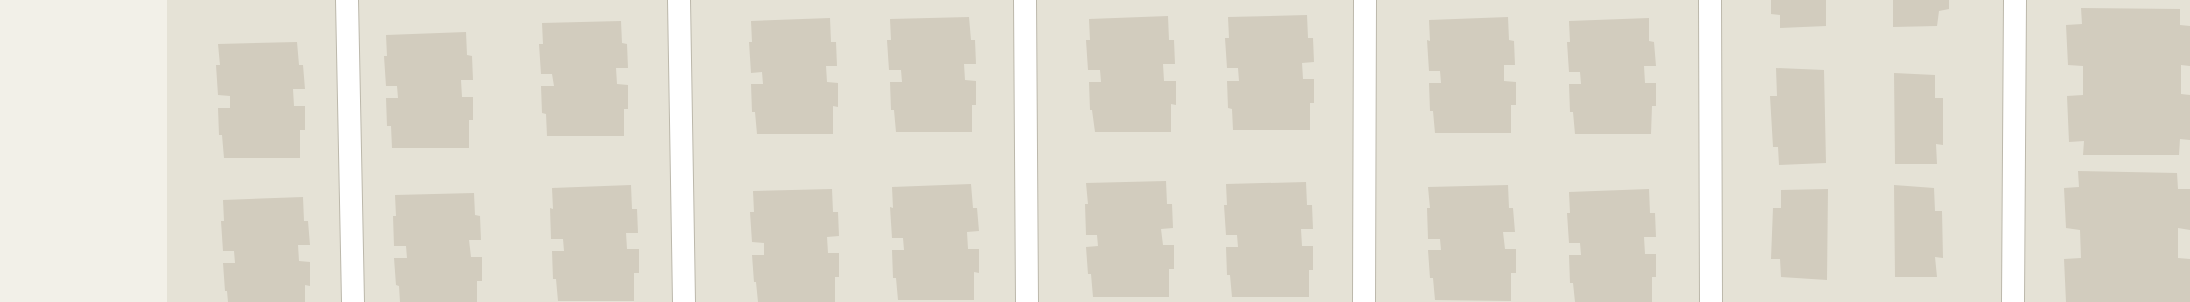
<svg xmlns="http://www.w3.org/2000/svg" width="2190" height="302" font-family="'Varela Round',sans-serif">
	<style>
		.residential { fill: #e5e2d6 }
		.building { fill: #d2ccbe }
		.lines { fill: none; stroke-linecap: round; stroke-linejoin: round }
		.street-casing { stroke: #bcb8ab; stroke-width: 24 }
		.street { stroke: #fff; stroke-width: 22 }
	</style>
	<rect width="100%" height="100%" fill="#f2f0e8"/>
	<rect class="residential" x="167" y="0" width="2023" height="302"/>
	<g class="building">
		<path d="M1771,0H1826V26L1780,28V15L1771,14Z"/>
		<path d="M1893,0H1949V9L1939,11L1937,26L1893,27Z"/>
		<path d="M2081,8L2180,9V25L2190,26V66L2181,65V94L2190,95V140L2180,139L2179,155H2083L2084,141L2069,142L2067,96L2083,95V66L2068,65L2066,25L2082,24Z"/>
		<path d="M1307,15L1308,38H1313L1314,62L1302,63L1303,79H1314V103H1310V130H1233L1232,109L1228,108L1227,81H1239L1238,68H1227L1225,38H1229L1228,17Z"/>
		<path d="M1168,16L1169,40H1174L1175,64H1163L1164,81H1176V105L1171,104V132H1095L1092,110H1090L1089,82H1101L1100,70H1088L1086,40H1090L1089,19Z"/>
		<path d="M969,17L971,40H975L976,64H964L965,80L976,81V105H972V132H896L894,110H891L890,82H902L901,70H889L887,40H891L890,19Z"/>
		<path d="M1508,17L1509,40L1514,41L1515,65H1504V81L1516,82V105H1511V133H1435L1433,111H1430L1429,83H1441L1440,71H1429L1427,40L1430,41L1429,20Z"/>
		<path d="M830,18L831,42H836L837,66H826L827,82L838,83V107L833,106V134H757L755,112H752L751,84H763L762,72L751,73L749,42H752L751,21Z"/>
		<path d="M1649,18V41L1654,42L1656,66H1644L1645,83H1656V106H1652L1651,134H1575L1573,112H1570L1569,84H1581L1580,72H1569L1567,42H1570L1569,21Z"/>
		<path d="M621,21L622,43L627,44L628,68H616L617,84L628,85V109H624V136H547L546,114L542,113L541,86H554L552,74H541L539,44H543L542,23Z"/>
		<path d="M466,32L467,55L472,56L473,80H461L462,97H473V120H469V148H392L391,126H387L386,98H398L397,86H386L384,56H387L386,35Z"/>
		<path d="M297,42L299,65H303L305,89H293L294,106H305V130H300V158H224L222,135H219L218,108H230V96L218,95L216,65H220L218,44Z"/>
		<path d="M1776,68L1824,70L1826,163L1779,165L1778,147H1773L1770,96H1777Z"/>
		<path d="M1894,73L1935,75V98H1943V145L1936,144L1937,164H1895Z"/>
		<path d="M2078,171L2177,173L2178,189H2190V230L2178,228V258L2190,259V302H2066L2064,259L2081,258L2080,230L2066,228L2064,188L2079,187Z"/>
		<path d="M1166,181L1167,204H1172L1173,228L1161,229L1163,245H1174V269H1169V297H1093L1091,274H1088L1086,247L1098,246L1097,235H1086L1085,204H1088L1086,183Z"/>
		<path d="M1306,182L1307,205H1312L1313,229H1301L1302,246H1313V270H1309V297H1232L1230,275H1227L1226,247H1238L1237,235H1226L1224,205H1227L1226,184Z"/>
		<path d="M971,184L973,208H977L979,231L967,232L968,249H979V273L974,272V300H898L896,278H893L892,250H904L903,238H892L890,207L893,208L892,187Z"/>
		<path d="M631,185L632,209H637L638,233H626L627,249H639V273H634V301H558L556,279H553L552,251H564L563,239H551L550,208L553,209L552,188Z"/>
		<path d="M1508,185L1509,208H1513L1515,232H1503L1505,249H1516V273H1511V301L1435,300L1433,278H1430L1428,250H1441L1440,239H1428L1427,208H1430L1428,187Z"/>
		<path d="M1894,185L1934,188L1935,211H1942L1943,258L1935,257L1937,277H1895Z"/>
		<path d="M832,189L833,212H838L839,236L827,237L828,253H839V277H835V302H758L756,282H754L752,255H764V243L752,242L750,212H754L753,191Z"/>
		<path d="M1649,189L1650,213H1655L1656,237H1644L1645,254H1656V277H1652V302H1575L1573,283H1570L1569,255H1581L1580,243H1569L1567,213H1570L1569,192Z"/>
		<path d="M1828,189L1827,280L1781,277L1780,259H1771L1773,208H1781V190Z"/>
		<path d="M474,193L475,215L480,216L481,240H469L471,257H482V281H477V302H400L399,286L396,285L394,258H407L406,246H394L393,216H396L395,195Z"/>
		<path d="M303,197L304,221H308L310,245H298L299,261L310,262V286L305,285V302H228L227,291H225L223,263H235L234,251H223L221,221H224L223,200Z"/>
	</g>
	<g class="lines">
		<g class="street-casing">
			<g id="street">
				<path d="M347,0L353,302"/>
				<path d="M679,0L684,302"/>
				<path d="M1025,0L1027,302"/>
				<path d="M1710,0L1711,302"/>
				<path d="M1364,302L1365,0"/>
				<path d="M2013,302L2015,0"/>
			</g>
		</g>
		<use href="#street" class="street"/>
	</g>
</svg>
